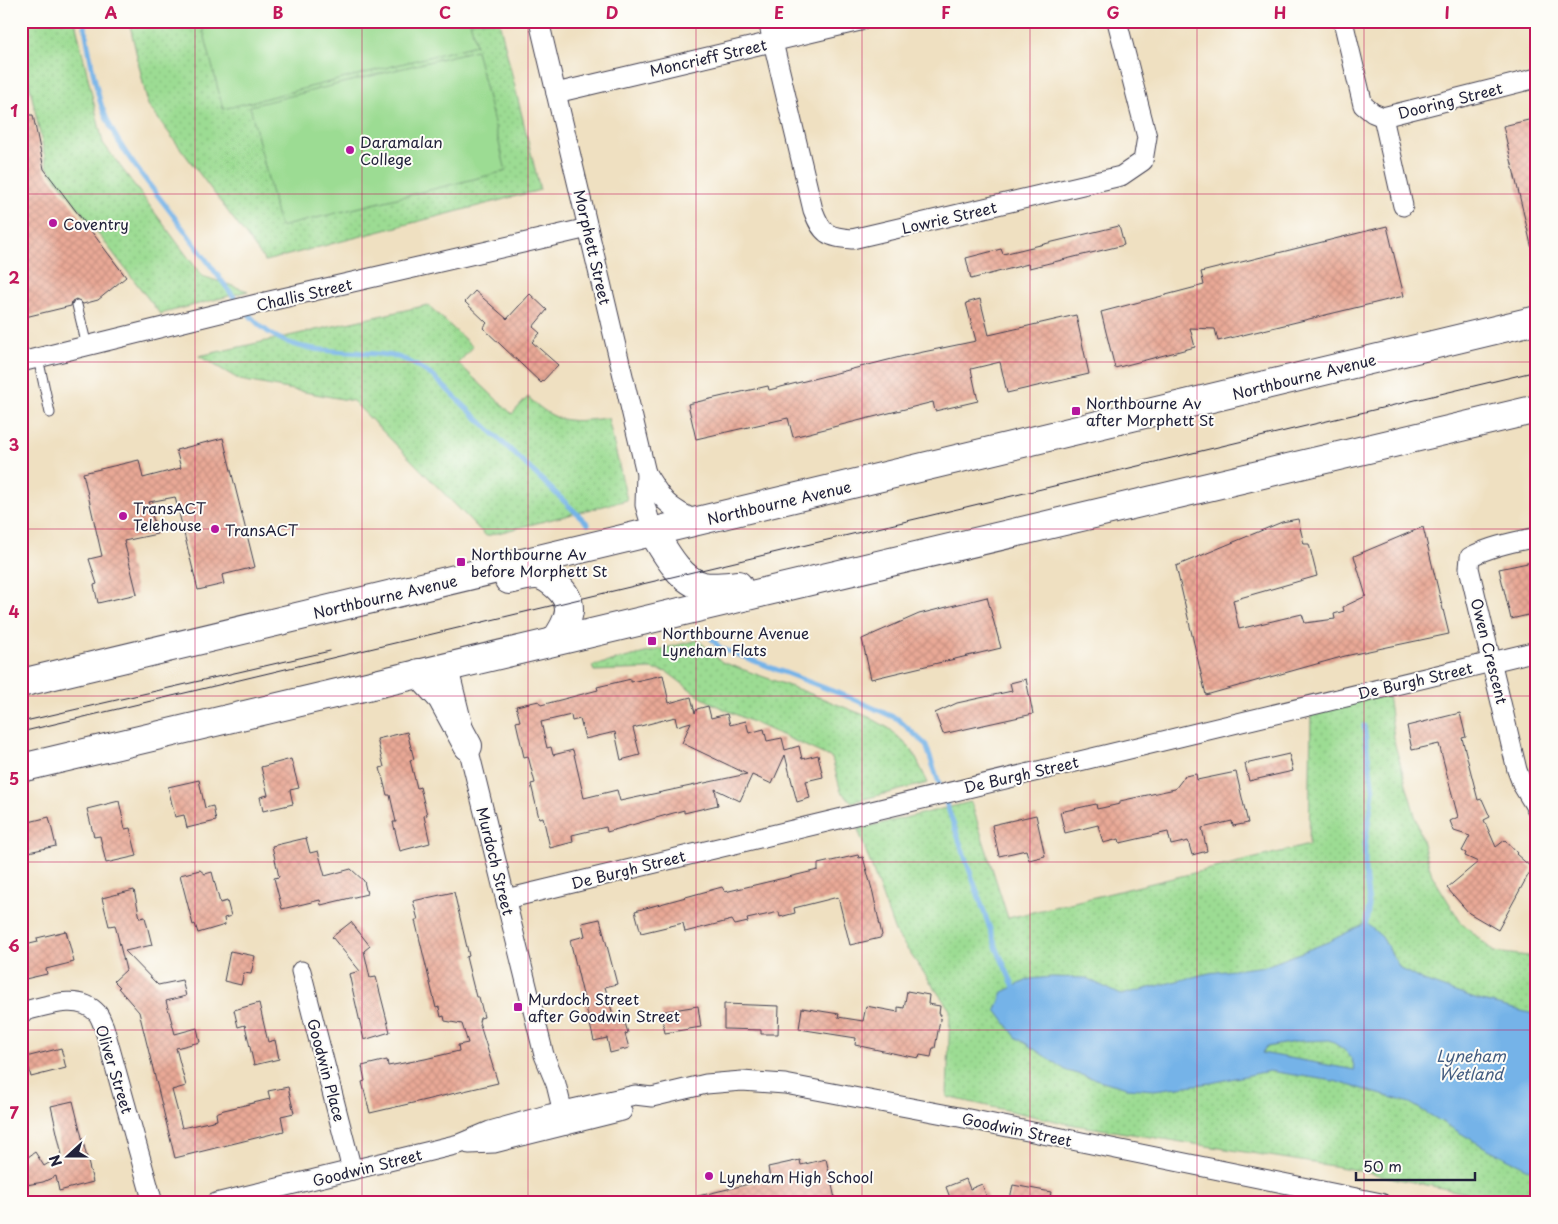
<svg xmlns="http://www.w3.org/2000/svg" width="1558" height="1224" font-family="'Playpen Sans',sans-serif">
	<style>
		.grass { fill: url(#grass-dots); stroke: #5f7f67 }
		.garden { fill: #9cdc93; stroke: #5f7f67 }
		.water { fill: #75b3e8; stroke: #4c6a92; fill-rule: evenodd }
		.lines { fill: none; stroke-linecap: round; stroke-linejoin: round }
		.stream { stroke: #75b3e8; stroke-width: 5 }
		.building { fill: url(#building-cross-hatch); fill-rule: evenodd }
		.lane-casing { stroke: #413e4f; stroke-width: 11 }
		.street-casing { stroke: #413e4f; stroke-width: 21 }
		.highway-casing { stroke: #413e4f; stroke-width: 30 }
		.lane { stroke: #fff; stroke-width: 9 }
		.street { stroke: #fff; stroke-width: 19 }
		.highway { stroke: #fff; stroke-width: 28 }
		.tram { stroke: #22223b; stroke-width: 1 }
		.grid { fill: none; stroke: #c2185b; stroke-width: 1; stroke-opacity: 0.55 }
		.poi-dot { fill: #b5179e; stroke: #fdfcf7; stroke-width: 2 }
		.labels { text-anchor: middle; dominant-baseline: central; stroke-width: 4; stroke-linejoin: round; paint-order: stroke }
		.street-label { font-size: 15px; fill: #22223b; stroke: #fdfcf7 }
		.poi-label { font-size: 15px; fill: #22223b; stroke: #fdfcf7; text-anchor: start }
		.water-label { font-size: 16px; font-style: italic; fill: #435c80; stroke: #fdfcf7 }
		.neatline { fill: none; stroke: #c2185b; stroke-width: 2 }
		.grid-label { font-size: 16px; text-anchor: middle; font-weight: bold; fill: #c2185b }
	</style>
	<defs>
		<pattern id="grass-dots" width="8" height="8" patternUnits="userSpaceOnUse" patternTransform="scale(1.25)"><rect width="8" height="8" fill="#9cdc93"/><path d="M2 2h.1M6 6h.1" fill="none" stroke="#86bc80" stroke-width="1.8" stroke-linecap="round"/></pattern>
		<pattern id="building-cross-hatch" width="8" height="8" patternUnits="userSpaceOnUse" patternTransform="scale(1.25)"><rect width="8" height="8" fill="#e9a996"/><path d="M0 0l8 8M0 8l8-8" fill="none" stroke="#c89182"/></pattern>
	</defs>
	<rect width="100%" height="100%" fill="#fdfcf7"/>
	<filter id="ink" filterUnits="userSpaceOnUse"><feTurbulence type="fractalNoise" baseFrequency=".02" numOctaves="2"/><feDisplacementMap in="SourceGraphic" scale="10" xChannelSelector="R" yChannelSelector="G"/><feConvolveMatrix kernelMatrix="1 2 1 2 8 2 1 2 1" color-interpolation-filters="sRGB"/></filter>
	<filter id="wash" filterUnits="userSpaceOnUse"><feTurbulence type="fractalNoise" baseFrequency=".0096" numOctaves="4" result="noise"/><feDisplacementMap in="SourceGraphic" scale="20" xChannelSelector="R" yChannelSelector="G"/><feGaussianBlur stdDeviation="1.12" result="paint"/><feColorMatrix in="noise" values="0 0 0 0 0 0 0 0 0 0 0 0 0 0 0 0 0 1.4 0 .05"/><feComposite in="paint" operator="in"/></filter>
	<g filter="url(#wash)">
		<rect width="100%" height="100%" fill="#efe0c1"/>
		<g class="grass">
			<path d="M21,21H75L103,143L202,276L248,291L160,314L47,167L21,45Z"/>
			<path d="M129,21H499L540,190L265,261L148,105Z"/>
			<path d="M428,305L473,347L458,363L512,414L528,397C558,425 569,422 608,418L627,500L486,536L353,401L240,380L199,356Z"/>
			<path d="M698,640L722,662L806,692L869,717L890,729L912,750L928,783L852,802L841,792L832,758L715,705L699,696L667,672L651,669L594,671L592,666Z"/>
			<path d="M1388,694L1395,745L1432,875L1460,921L1494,952L1537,957V1203H1514L1345,1168L1069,1124L947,1097L950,1010L895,932L858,829L971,802L1008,918L1309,845L1311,712Z"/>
		</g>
		<g class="garden">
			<path d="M201,21H470L476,45L223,109Z"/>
			<path d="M476,50L506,171L280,227L250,106Z"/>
		</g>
		<path class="water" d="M1366,923L1382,937L1400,968L1421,980L1475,999L1537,1015V1173L1484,1147L1410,1103L1334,1081L1269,1071L1211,1083L1154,1090L1127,1088L1067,1071L1016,1037L996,1010L1003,992L1030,979L1052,977L1086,978L1121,995L1209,973L1266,966L1328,942ZM1329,1040C1342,1048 1352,1053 1355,1070L1262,1053L1266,1047L1301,1041Z"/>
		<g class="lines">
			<g class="stream">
				<path d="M84,21C89,50 93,80 102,107C117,150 152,186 178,222C199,249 219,278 240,305"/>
				<path d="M246,311C278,351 316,350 363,353C376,354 389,354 401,358C413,362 424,370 434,377L588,524"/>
				<path d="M705,631L720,648L851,698L898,719L926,745L941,789"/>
				<path d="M1364,726L1373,791L1365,846V873L1369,905L1366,923"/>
				<path d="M944,797L997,949L1014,987"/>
			</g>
		</g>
		<g id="blocks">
			<g class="building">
				<path d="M21,115H33L44,169L126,277L98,300L83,304L76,299L72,301L71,306L21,318Z"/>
				<path d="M1537,118V248L1532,249L1503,126Z"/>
				<path d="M1119,226L1124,245L1029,268L1028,264L971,279L966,258L1001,249L1003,254Z"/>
				<path d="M1387,226L1404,296L1218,341L1215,329L1190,328L1195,347L1115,368L1101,312L1204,285L1201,272Z"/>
				<path d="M475,291L507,319L530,294L547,310L533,327L540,333L532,342L558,365L541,383L483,328L487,323L465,302Z"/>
				<path d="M980,299L989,335L1076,315L1089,374L1007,393L1000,362L971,369L978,401L935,411L933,402L793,437L788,418L696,439L688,404L768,386L769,390L904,356L976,341L966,303Z"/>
				<path d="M223,438L255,567L222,575L224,584L198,590L175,497L149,502L157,534L124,541L137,594L98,603L94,585L97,584L89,559L102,556L83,473L139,460L143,478L181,468L176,450Z"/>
				<path d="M1298,519L1304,544H1309L1317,576L1233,600L1239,629L1302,614L1305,623L1335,619L1334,614L1344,611L1343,607L1366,596L1354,556L1423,527L1449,634L1345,656L1206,695L1176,566L1282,522Z"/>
				<path d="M1537,561V613L1511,619L1499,569Z"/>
				<path d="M987,597L1001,648L871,679L862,639L919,614Z"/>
				<path d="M663,675L669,703L691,697L695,713L697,709L708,706L711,718L727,714L730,725L746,721L749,733L764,729L767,741L782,738L785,750L799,746L802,759L818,755L823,777L806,781L810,798L797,802L785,755L772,784L752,775L740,801L715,789L718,805L684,813V810L607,832L606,827L572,835L573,842L550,848L543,817L539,818L531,784L535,783L528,756L524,757L516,722L520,721L516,706L539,701L541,705L598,690L597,687L631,679V682ZM571,715L572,721L580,719L585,739L615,732L621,760L640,755L633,728L675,717L677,726L691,722L682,743L747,774L620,801L617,790L584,798L573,750L553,755L551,747L547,748L541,722Z"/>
				<path d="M1026,679L1033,714L943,734L935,713L957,703L1012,691L1010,683Z"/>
				<path d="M1460,713L1466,737L1462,738L1478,800L1482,799L1490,817L1484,820L1496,847L1505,840L1517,853L1516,854L1532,868L1498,930L1469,913L1447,888L1478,862L1465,856L1466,853L1462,851L1470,836L1454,831L1450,821L1458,817L1439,744L1412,750L1407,726Z"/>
				<path d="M407,732L414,759L410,760L417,788L420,787L427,815L424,816L430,843L400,851L393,822H396L390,795H387L380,768L384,767L377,739Z"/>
				<path d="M1289,754L1293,771L1249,781L1245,764Z"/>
				<path d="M291,759L299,788L290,790L293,804L263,811L260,797L268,795L261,767Z"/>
				<path d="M1236,772L1248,823L1233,826L1232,821L1202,828L1207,851L1192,855L1188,841L1171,845L1168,832L1120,843L1119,839L1103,843L1098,825L1065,833L1060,812L1096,804L1097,809L1120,804V801L1175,789L1185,776L1196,774L1197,780Z"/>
				<path d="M199,780L205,808L213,806L216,821L187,828L184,815L175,817L168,787Z"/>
				<path d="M119,801L125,829L130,828L137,856L106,863L100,836L94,837L87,809Z"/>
				<path d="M1036,815L1045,856L1029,860L1026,850L999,856L992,825Z"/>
				<path d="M49,817L56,846L24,853L21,824Z"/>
				<path d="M306,838L310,853L318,851L325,876L351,869L364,881L367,894L321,905L320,900L282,909L274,878L279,877L272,846Z"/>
				<path d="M858,855L859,858L863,857L873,893L882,935L880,938L850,945L838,897L794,908L795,913L780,917L779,912L747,919L748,922L735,925L732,920L685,932L683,923L641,933L635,911L722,887L725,892L818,870V864Z"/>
				<path d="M200,870L205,874L212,872L220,903L227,901L231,916L224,918L225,925L198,933L195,924L193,925L180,875Z"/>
				<path d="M134,890L140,918L145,917L152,945L125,951L158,985L182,980L186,996L166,1001L175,1034L197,1028L200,1042L176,1048L186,1086L172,1090L182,1128L217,1120L216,1113L224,1110L270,1099L268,1091L288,1087L294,1113L281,1116L284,1131L175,1158L139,1012L118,988L120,987L114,981L126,970L115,925L109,926L102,898Z"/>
				<path d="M454,892L469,956L466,957L476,997H479L484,1017L480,1018L479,1022L498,1083L370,1113L362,1082L365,1081L362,1066L387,1060L388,1066L425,1059L459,1051L458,1045L468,1043L462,1024L445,1021L444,1016L441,1017L439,1007L436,1008L415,920H418L413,901Z"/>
				<path d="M600,919L617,984L605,987L614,1018L623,1016L628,1033L625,1034L629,1048L610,1053L607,1038L594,1041L570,940L585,936L582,923Z"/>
				<path d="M351,922L370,946L364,951L370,978L376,977L390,1032L364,1040L349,974L360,971L332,937Z"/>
				<path d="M66,931L74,962L46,969L47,974L21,980V946L38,942L37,938Z"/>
				<path d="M230,951L255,956L251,974L244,973L241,985L224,981Z"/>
				<path d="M907,991L929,995L928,1004L940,1006L939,1014H941L935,1048H933L931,1057L920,1055L919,1058L902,1055L855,1045L856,1038L799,1029L802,1008L839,1014L838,1017L863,1021L866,1006L898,1012V1007L904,1008Z"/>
				<path d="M259,1003L268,1042L275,1040L279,1059L254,1065L245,1025L238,1027L234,1010Z"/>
				<path d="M724,1004L779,1006L778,1034H761V1030L724,1029Z"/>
				<path d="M698,1006L701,1027L665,1033L661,1012Z"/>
				<path d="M61,1048L66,1068L31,1077L26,1057Z"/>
				<path d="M73,1101L93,1182L59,1191L56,1176L43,1182L21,1186V1162L35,1152L44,1166L62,1155L51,1106Z"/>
				<path d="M826,1159L836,1203H691L690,1198L770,1179L768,1167L800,1160L801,1165Z"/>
				<path d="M966,1179L970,1189L982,1184L989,1203H952L946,1187Z"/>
				<path d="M1013,1185L1051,1192L1049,1203H1009Z"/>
			</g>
		</g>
	</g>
	<g filter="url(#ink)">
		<use href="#blocks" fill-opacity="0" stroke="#413e4f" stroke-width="1"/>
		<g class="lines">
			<g class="lane-casing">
				<g id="lane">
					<path d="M77,305L87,346"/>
					<path d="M38,358L50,413"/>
				</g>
			</g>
			<g class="street-casing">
				<g id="street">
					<path d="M539,21L646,473L645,505L653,532"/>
					<path d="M768,21L813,210C822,234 827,237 852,239L1121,176L1143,161L1147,137L1117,21"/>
					<path d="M1343,21L1363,105L1373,113L1383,117L1537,78"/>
					<path d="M556,93L860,21"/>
					<path d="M1383,117L1403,206"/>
					<path d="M21,362L261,303L588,228"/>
					<path d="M646,473C663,501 667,507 697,521"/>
					<path d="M1537,537C1514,542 1491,546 1470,557L1469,568L1517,770L1523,786L1537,809"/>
					<path d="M448,666L544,1055L556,1084L566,1125"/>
					<path d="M506,899L1537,651"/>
					<path d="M301,971L352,1170"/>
					<path d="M21,1012C43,1007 79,992 97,1013C100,1016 102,1023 104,1027L153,1203"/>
					<path d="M469,1144L494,1143L622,1111"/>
					<path d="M216,1203L459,1144L490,1131L550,1114L635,1095L652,1097L706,1084L742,1081L785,1084L959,1117L1381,1203"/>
				</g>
			</g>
			<g class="highway-casing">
				<g id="highway">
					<path d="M653,532C664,550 680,581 703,586C714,588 727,586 738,585"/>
					<path d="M509,580C517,578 528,575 536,575C544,575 551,581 557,586C577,604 569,621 555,641"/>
					<path d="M419,673L442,698L468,746"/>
					<path d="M21,683L1537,320"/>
					<path d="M21,768L1537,409"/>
				</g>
			</g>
			<use href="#lane" class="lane"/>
			<use href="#street" class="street"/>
			<use href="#highway" class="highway"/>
			<g class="tram">
				<path d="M21,722L330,651"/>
				<path d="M21,732L1537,371"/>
			</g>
		</g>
	</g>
	<path class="grid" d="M195,21V1203M362,21V1203M528,21V1203M696,21V1203M862,21V1203M1030,21V1203M1197,21V1203M1364,21V1203M21,194H1537M21,362H1537M21,529H1537M21,696H1537M21,862H1537M21,1030H1537"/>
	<g class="poi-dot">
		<circle cx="350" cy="150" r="5"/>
		<circle cx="53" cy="223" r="5"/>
		<rect x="1071" y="406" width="10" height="10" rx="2.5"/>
		<circle cx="123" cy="516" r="5"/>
		<circle cx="215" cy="529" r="5"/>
		<rect x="456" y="557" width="10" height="10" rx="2.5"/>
		<rect x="647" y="636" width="10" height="10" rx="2.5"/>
		<rect x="513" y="1002" width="10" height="10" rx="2.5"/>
		<circle cx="709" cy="1176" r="5"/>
	</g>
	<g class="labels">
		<g class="street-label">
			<text transform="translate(708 57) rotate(-13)">Moncrieff Street</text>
			<text transform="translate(1450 100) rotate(-14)">Dooring Street</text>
			<text transform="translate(949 217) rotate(-13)">Lowrie Street</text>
			<text transform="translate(593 247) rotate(77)">Morphett Street</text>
			<text transform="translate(304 294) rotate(-13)">Challis Street</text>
			<text transform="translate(1304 376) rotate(-14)">Northbourne Avenue</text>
			<text transform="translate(779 502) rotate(-13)">Northbourne Avenue</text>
			<text transform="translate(385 596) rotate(-13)">Northbourne Avenue</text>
			<text transform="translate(1490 651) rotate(76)">Owen Crescent</text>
			<text transform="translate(1415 680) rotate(-13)">De Burgh Street</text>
			<text transform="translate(1021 774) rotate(-13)">De Burgh Street</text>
			<text transform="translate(496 861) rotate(76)">Murdoch Street</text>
			<text transform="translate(628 869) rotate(-14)">De Burgh Street</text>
			<text transform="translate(115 1069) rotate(73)">Oliver Street</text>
			<text transform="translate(327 1070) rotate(75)">Goodwin Place</text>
			<text transform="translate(1017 1129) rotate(12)">Goodwin Street</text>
			<text transform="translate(367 1167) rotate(-14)">Goodwin Street</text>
		</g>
		<g class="poi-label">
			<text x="360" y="141">Daramalan<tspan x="360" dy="17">College</tspan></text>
			<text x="63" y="223">Coventry</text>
			<text x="1086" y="402">Northbourne Av<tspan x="1086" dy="17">after Morphett St</tspan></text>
			<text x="133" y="507">TransACT<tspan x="133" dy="17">Telehouse</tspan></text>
			<text x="225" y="529">TransACT</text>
			<text x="471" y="553">Northbourne Av<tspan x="471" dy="17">before Morphett St</tspan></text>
			<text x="662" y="632">Northbourne Avenue<tspan x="662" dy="17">Lyneham Flats</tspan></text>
			<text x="528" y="998">Murdoch Street<tspan x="528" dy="17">after Goodwin Street</tspan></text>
			<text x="719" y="1176">Lyneham High School</text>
		</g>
		<g class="water-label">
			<text x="1471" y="1055">Lyneham<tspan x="1471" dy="18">Wetland</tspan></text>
		</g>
	</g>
	<rect width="1558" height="1224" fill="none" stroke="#fdfcf7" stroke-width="55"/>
	<g transform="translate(68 1156) rotate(249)" stroke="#fdfcf7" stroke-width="4" paint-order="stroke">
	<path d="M0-4L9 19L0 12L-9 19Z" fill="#22223b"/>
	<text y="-8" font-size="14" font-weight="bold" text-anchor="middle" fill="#22223b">N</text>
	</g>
	<path d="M1356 1172v8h119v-8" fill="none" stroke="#22223b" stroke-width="2.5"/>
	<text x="1363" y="1172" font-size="15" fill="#22223b" stroke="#fdfcf7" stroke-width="4" paint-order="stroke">50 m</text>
	<rect x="28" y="28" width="1502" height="1168" class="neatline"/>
	<g class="grid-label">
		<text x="111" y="19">A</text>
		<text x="278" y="19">B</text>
		<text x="445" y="19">C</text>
		<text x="612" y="19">D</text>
		<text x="779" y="19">E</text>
		<text x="946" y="19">F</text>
		<text x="1113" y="19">G</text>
		<text x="1280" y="19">H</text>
		<text x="1447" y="19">I</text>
		<text x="14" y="117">1</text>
		<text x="14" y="284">2</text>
		<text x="14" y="451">3</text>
		<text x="14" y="618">4</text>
		<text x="14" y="785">5</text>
		<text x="14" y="952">6</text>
		<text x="14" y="1119">7</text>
	</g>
</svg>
